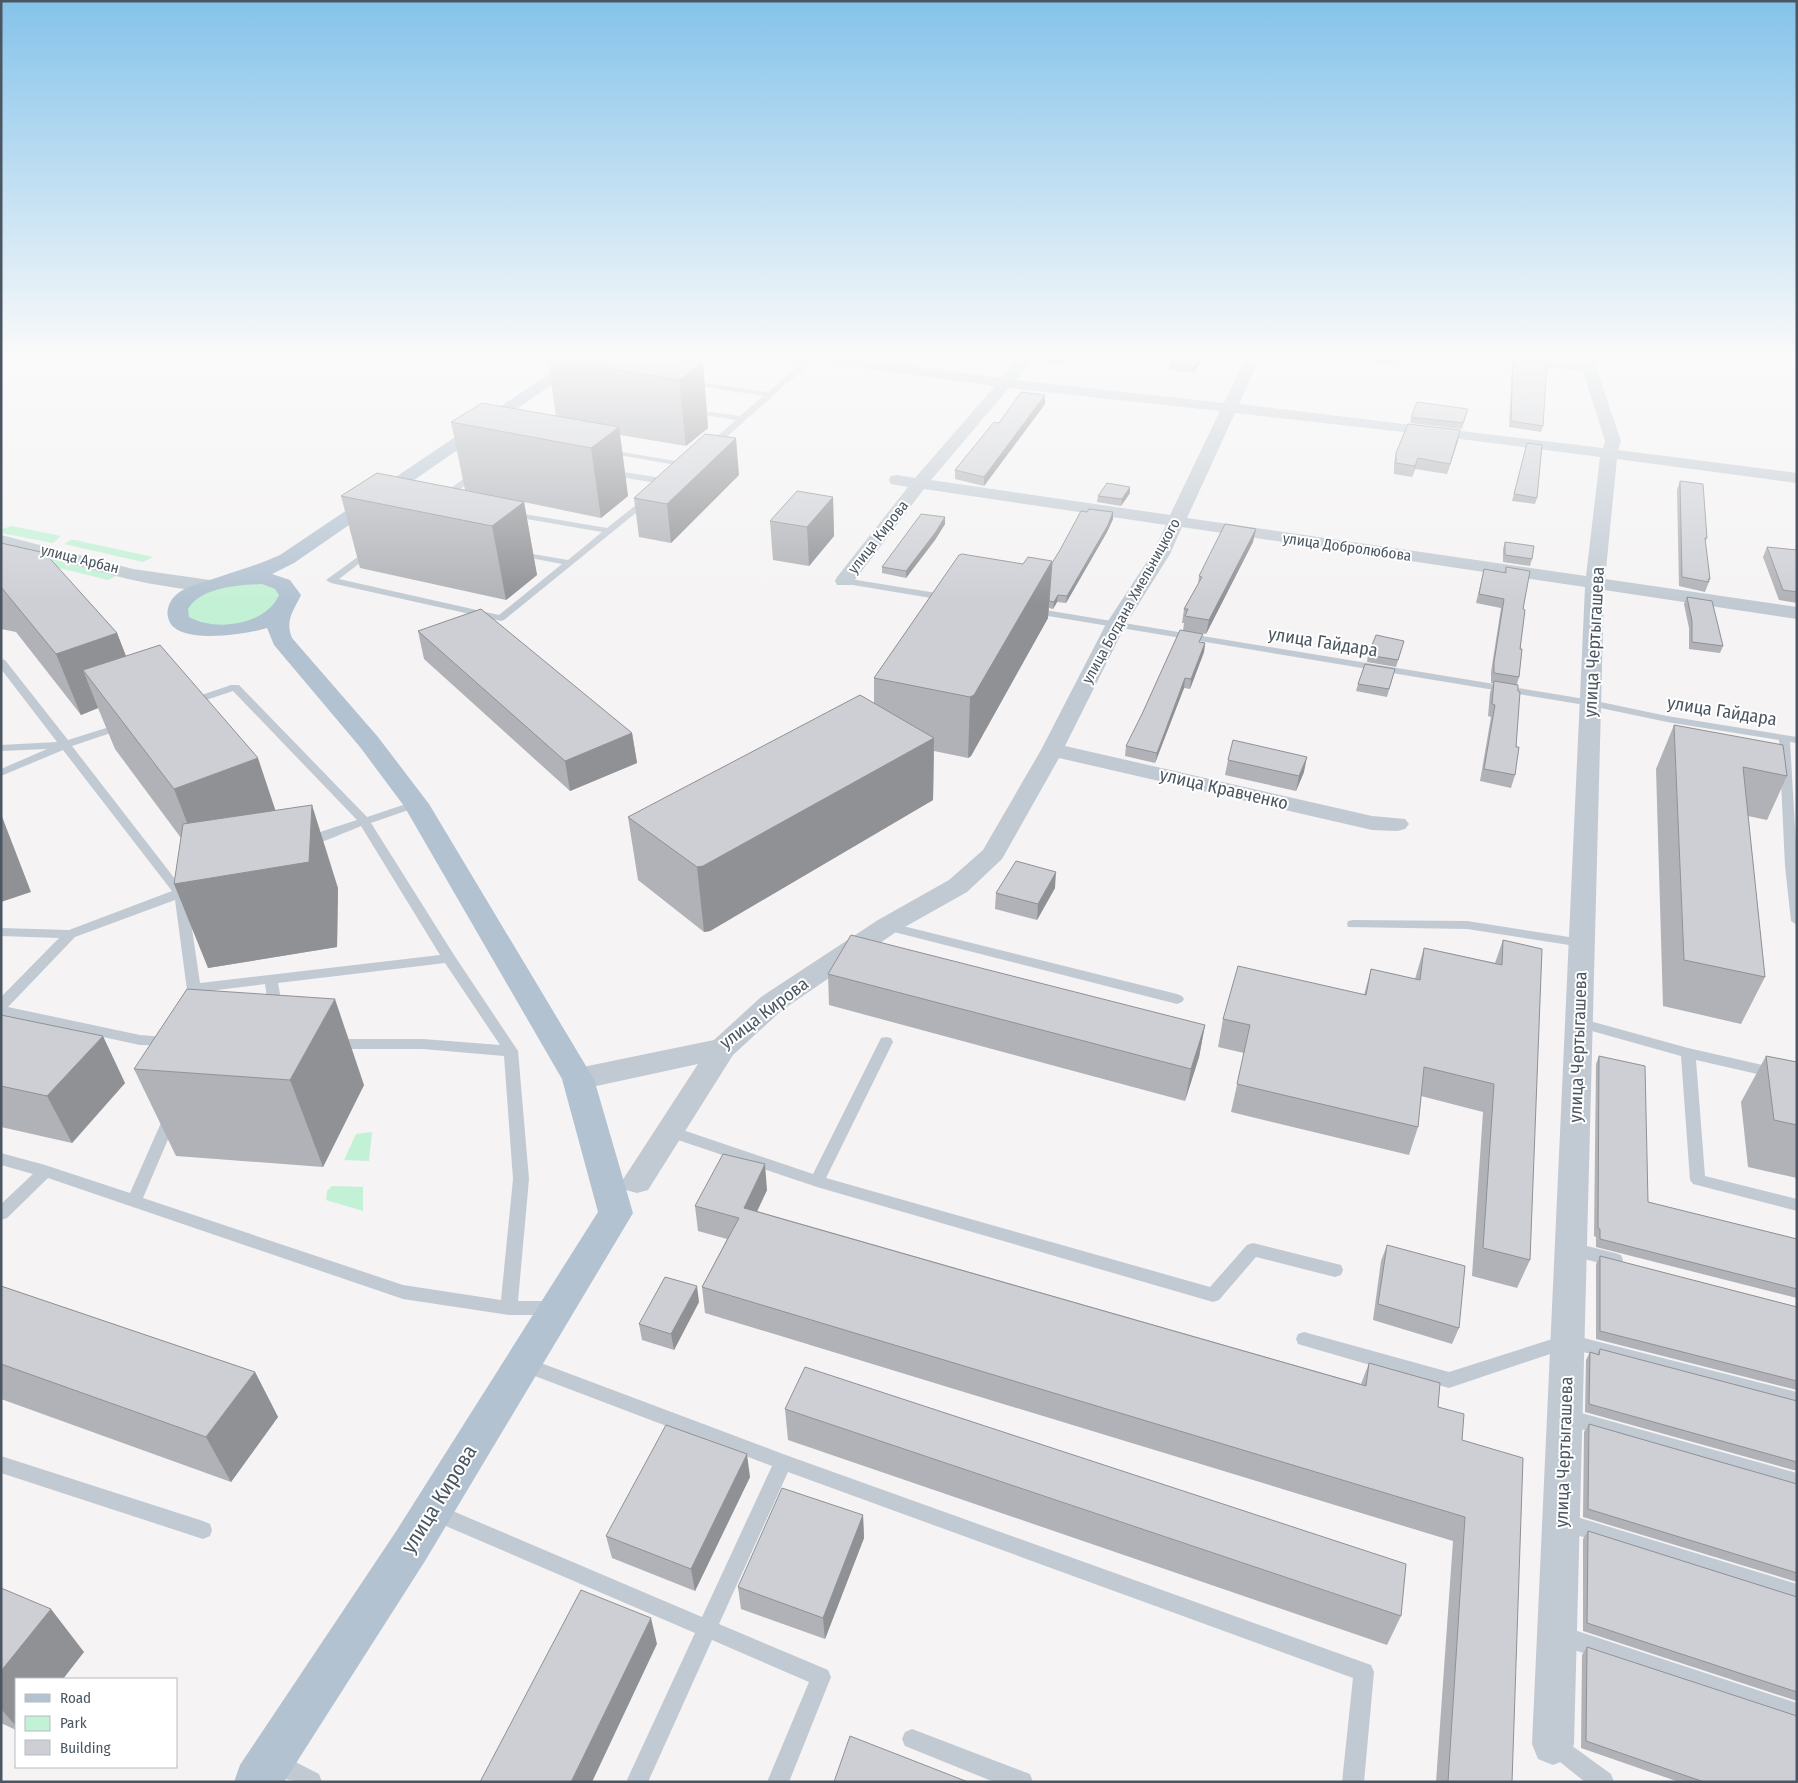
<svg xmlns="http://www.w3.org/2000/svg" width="1798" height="1783" font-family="'Fira Sans Condensed',sans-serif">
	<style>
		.green { fill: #c3f1d5 }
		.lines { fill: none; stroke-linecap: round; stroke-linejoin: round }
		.lane { fill: #c1cad2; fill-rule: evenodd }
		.street { fill: #c1cad2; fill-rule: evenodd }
		.primary { fill: #b3c2d1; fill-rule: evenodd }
		.wall { fill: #b0b2b7 }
		.shaded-wall { fill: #909195 }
		.building { fill: #cdcfd5; stroke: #909195 }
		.labels { text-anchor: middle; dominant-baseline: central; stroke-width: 4; stroke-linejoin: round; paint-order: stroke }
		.far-street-label { font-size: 15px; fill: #4a5661; stroke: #fff }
		.street-label { font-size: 18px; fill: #4a5661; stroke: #fff }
		.near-street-label { font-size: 21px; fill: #4a5661; stroke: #fff }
	</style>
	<rect width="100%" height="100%" fill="#f5f3f3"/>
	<g class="green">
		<path d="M12,526L61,536L53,543L1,533V529Z"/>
		<path d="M71,540H75L153,557L143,562L64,544Z"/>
		<path d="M43,556L118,575L108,580L35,562Z"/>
		<path d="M250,582L271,585L281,593L280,604L245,624L209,627L186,617L187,605L201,593Z"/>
		<path d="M372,1132L369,1161L344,1160L356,1134Z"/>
		<path d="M332,1186L363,1187V1211L326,1200L327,1191Z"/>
	</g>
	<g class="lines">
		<g class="lane">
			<path d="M751,355H769L805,360L811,355H819L714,448H708V444L736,420L691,413H688V409L740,416L763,396L688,384L684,382L685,380L768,392L801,363L754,357Z"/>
			<path d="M604,449L688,463L692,465L688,467L607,453L603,451Z"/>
			<path d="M610,470L669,479L673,482L669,485L607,475V471Z"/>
			<path d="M474,471L481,473L446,500H440V496Z"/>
			<path d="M646,497L653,499L504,620L501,621L331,583L326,580L370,548L373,549V553L339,579L499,615L562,564L515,555V551L568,560L602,532L509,516L506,515V511L607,528Z"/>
			<path d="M844,578L949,595L954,598L949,601L841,583L839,581Z"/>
			<path d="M1033,608L1591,700L1667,716L1797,737V743L1790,742L1797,860V925L1791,921L1785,866L1779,740L1667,722L1591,706L1030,613V609Z"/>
			<path d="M1,659L5,660L68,740L122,723L127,726L126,728L72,746L182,888L188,886L194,890L187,895L200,983L440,955L361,826C351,830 310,848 304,847L302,844L304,841L323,831L357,820L233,691L191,705L186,702L187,700L231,685H239L367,817L412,802H420L422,804L420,806L371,823L454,955L518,1051L529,1179L518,1301H555L561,1303L563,1308L561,1313L555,1315H509L403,1299L48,1178L7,1218L1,1220V1204L33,1174L1,1165V1153L45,1165L130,1193L164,1116L166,1112L171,1110L176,1112L178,1116L143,1198L403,1285L501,1300L513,1179L504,1056L423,1049H333L328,1048L326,1044L328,1040L333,1039H423L500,1045L445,963L278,983L283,1011L281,1014H271L269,1011L265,984L201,992L203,1005L201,1008H191L189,1005L175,900L75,937L8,1007L140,1035L175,1038L177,1042L175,1046L140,1045L1,1015V997L59,938L1,936V928L69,930L172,891L63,750L1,776V769L47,749L1,751V745L57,742L1,669Z"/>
			<path d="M1353,920L1467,921L1582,939L1589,943L1582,947L1467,929L1348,927L1347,924L1348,921Z"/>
			<path d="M887,922L1177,994L1182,996L1184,999L1182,1002L1177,1004L882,929L881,926Z"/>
			<path d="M1579,1018L1688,1048L1797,1073V1083L1696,1060L1705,1176L1797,1199V1211L1693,1184L1690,1180L1681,1056L1574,1026L1572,1023L1574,1020Z"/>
			<path d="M886,1037L891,1038L893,1042L826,1178L1210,1287L1247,1245L1253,1243L1341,1265L1343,1270L1341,1275L1335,1277L1256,1257L1219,1300L1213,1302L817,1187L663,1135L661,1131L663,1127L668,1125L813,1174L881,1038Z"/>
			<path d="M1571,1242L1615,1253L1621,1255L1623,1260L1621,1265L1615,1267L1565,1254L1563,1249L1565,1244Z"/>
			<path d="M1304,1332L1449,1372L1568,1334L1797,1392V1408L1568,1348L1449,1388L1298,1344L1296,1339L1298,1334Z"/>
			<path d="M525,1357L783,1454L1371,1665L1374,1672L1364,1782H1342L1353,1678L788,1472L719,1624L828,1670L831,1677L789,1782H767L809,1682L712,1640L648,1782H626L695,1633L427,1518L425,1512L427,1506L434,1503L441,1506L702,1617L772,1466L519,1370L516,1365L519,1360Z"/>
			<path d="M1567,1409L1797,1473V1491L1567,1425L1561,1423L1558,1417L1561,1411Z"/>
			<path d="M1,1456L203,1521L210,1524L212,1530L210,1536L203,1539L1,1473Z"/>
			<path d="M1564,1513L1797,1584V1604L1564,1531L1557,1528L1555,1522L1557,1516Z"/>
			<path d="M1562,1626L1797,1703V1723L1562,1646L1555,1643L1552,1636L1555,1629Z"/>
			<path d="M912,1729L1030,1774L1033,1782H994L905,1746L902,1739L905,1732Z"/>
			<path d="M1557,1737L1564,1740L1611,1774L1614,1782H1585L1550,1754L1547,1747L1550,1740Z"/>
			<path d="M278,1753L319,1774L322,1782C302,1782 276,1783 267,1764L271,1757Z"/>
		</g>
		<g class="street">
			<path d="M1021,355H1036L1016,380L1224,403L1247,355H1261L1239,404L1603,448L1605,441L1583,371L1476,359L1469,355H1515L1581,362V355H1595L1596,367L1621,441L1618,450L1797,473V483L1617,459L1605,579L1797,607V619L1604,590L1574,1744L1568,1759L1553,1765L1538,1759L1532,1744L1585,587L1182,527L1170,554L1126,624L1065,746L1372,816L1405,819L1409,824L1405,829L1397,831L1372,830L1059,758L1002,859L967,892L896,932L781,1011L733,1055L648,1190L637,1193L626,1190L622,1181L698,1064L578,1090L568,1086L564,1079L568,1072L578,1068L714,1040L761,997L878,920L949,880L983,850L1041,750L1106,624L1152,554L1166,525L924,489L851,585H837L835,581L837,577L908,487L891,484L889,480L891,476L897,475L915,478L995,386L835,364L828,360L835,356L1002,378ZM1009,388L1220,411L1170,515L931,480ZM1235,413L1429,435L1600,457L1586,576L1187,518Z"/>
			<path d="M1,535L133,569L217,581L219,585L217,589C202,593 185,589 171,587C113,579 58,558 1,545Z"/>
		</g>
		<path class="primary" d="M577,355H595L294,563L272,574L290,580L301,595C293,612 285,620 292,638L378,737L429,804L589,1071L594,1079L633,1213L425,1561L284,1782H234L240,1765L395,1533L598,1212L562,1079L404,806L360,747L274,645L267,628C248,634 173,647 168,617C166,609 170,600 177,594C190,584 205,582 219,577C240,570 260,564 280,555ZM262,584L275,589L279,595C266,625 216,632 189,617L188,609C201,587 239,585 262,584Z"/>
	</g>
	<g class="wall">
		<path d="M988,355H1019L1016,358Z"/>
		<path d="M1034,355H1075L1073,358L1069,357L1064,364L1034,360Z"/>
		<path d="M1205,355L1194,373L1169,370L1170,363Z"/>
		<path d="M1401,355L1398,366L1374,363L1375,357Z"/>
		<path d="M1530,355H1546V356Z"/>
		<path d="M548,358L703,363L708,428L686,446L620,435L628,496L601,518L465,490L451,422L556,416Z"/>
		<path d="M1513,359L1543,426L1541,432L1509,427L1512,365Z"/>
		<path d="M1045,404L984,486L955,479V470L999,423Z"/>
		<path d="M1468,409L1462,429L1410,423L1411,417Z"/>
		<path d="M1458,441L1447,474L1415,469L1412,477L1394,474V463L1396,453Z"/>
		<path d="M1527,443L1537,498L1535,504L1512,501Z"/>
		<path d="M739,475L671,543L639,537L634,498Z"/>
		<path d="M1680,481L1707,538L1705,543L1710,579L1705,592L1679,586L1677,490Z"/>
		<path d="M1130,493L1121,506L1097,502L1098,496Z"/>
		<path d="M341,496L524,502L537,575L506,600L360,568Z"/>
		<path d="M833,497L834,536L809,566L773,560L770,521Z"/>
		<path d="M945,517V524L935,540L906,578L882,573V567Z"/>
		<path d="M1113,519L1107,532L1066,603L1057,602L1053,609L1049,608L1048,618L971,756L968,758L934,751L933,800L710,931L704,932L638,880L628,817L874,704V678L1023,564L1052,561V563Z"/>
		<path d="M1253,542L1206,634L1183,631L1184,623H1182L1184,609L1198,584L1199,576Z"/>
		<path d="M1505,542L1532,559L1530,566L1503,562V549Z"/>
		<path d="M1,543L117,633L126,656L275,811L338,888L337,947L208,968L181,838L115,749L98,708L81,715L16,632L1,629Z"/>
		<path d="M1767,547L1797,550V603L1779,600L1763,557Z"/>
		<path d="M1506,567L1523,609L1519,677L1517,684L1518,691L1515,775L1511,788L1480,781L1491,717L1488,716L1490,693L1493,683H1491V672L1501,608L1476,603L1484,569L1504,573Z"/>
		<path d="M1687,597L1723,646L1720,653L1689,649V628L1684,604Z"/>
		<path d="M418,631L632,733L637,763L570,791L424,659Z"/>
		<path d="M1202,642L1205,643L1204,652L1190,689L1184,688L1155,763L1125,756L1126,746Z"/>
		<path d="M1402,648L1396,667L1367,662L1368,655Z"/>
		<path d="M1393,676L1387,697L1356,691L1358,684Z"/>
		<path d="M1674,725L1787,776L1767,820L1748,816L1765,977L1741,1024L1663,1006L1656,769Z"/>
		<path d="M1228,760L1304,772L1296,791L1225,775Z"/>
		<path d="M1055,888L1037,920L995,909L996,893Z"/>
		<path d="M1503,940L1530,1260L1517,1288L1472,1276L1483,1112L1421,1096L1418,1127L1409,1155L1231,1112L1244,1053L1218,1047L1223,1019L1364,995L1371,969L1415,979L1424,948L1495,963Z"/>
		<path d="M828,974L1205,1025L1199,1057L1185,1101L829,1005Z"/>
		<path d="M1,1015L125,1083L72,1143L1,1127Z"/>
		<path d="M1599,1056L1648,1202L1797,1239V1298L1596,1247V1237L1594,1236L1596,1064Z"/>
		<path d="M1766,1056L1797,1062V1178L1748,1167L1741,1102Z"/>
		<path d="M134,1069L364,1085L323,1167L176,1156Z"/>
		<path d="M767,1190L757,1211L1361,1384L1369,1363L1438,1407L1462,1440L1512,1782H1436L1453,1541L705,1313L702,1287L727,1239L698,1231L695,1206Z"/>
		<path d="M1387,1245L1459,1328L1452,1344L1373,1320L1381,1261Z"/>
		<path d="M1600,1256L1797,1307V1390L1596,1339V1264Z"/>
		<path d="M1,1286L255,1372L278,1417L231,1482L1,1399Z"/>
		<path d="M699,1302L674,1350L642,1340L639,1324Z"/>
		<path d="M1600,1349L1797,1401V1471L1585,1412L1586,1360L1590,1352L1597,1354Z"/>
		<path d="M785,1409L1401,1616L1387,1645L788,1440Z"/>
		<path d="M1589,1424L1797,1484V1582L1583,1517L1584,1432Z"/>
		<path d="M750,1477L695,1591L612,1558L606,1536Z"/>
		<path d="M863,1515L864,1538L825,1639L741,1609L738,1587Z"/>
		<path d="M1588,1531L1797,1597V1701L1583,1631V1539Z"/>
		<path d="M1,1588L84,1652L16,1679V1730L1,1723Z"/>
		<path d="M1587,1647L1797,1782H1679L1581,1748L1582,1655Z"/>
	</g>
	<g class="shaded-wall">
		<path d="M1066,355H1069V357L1064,364V357Z"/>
		<path d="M1202,355H1205L1194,373L1195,366Z"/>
		<path d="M703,363L708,428L686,446L679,380Z"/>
		<path d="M1045,395V404L984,486V477Z"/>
		<path d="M619,427L628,496L601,518L591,448Z"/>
		<path d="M1460,430L1458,441L1447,474L1450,464Z"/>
		<path d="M736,438L739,475L671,543L667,504Z"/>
		<path d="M1418,458L1415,469L1412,477L1415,466Z"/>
		<path d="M1130,487V493L1121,506L1122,499Z"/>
		<path d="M833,497L834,536L809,566L807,527Z"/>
		<path d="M524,502L537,575L506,600L492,526Z"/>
		<path d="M1113,512V519L1107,532L1066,603L1067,596Z"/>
		<path d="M945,517V524L935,540L906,578V571Z"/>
		<path d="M1256,529L1253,542L1206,634L1209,620Z"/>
		<path d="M1052,561L1048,618L971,756L968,758L970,697Z"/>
		<path d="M1058,595L1057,602L1053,609L1054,602Z"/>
		<path d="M117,633L140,693L83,670L98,708L81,715L56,654Z"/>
		<path d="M1205,643L1204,652L1190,689L1191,679Z"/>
		<path d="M1185,678L1184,688L1155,763L1157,753Z"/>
		<path d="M632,733L637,763L570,791L565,761Z"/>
		<path d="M934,738L933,800L710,931L704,932L697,867Z"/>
		<path d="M1307,757L1304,772L1296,791L1299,776Z"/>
		<path d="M258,758L285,839L206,871L174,789Z"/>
		<path d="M312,805L338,888L337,947L208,968L174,884Z"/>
		<path d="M1,814L31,892L1,902Z"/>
		<path d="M1056,872L1055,888L1037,920L1038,904Z"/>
		<path d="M335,999L364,1085L323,1167L290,1080Z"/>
		<path d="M1205,1025L1199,1057L1185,1101L1191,1069Z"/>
		<path d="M103,1036L125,1083L72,1143L47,1096Z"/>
		<path d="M765,1164L767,1190L747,1233L744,1208Z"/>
		<path d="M697,1286L699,1302L674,1350L671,1334Z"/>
		<path d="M255,1372L278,1417L231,1482L206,1437Z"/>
		<path d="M747,1454L750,1477L695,1591L691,1569Z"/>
		<path d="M863,1515L864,1538L825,1639L823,1618Z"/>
		<path d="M51,1609L84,1652L63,1679H16V1726L1,1709V1671Z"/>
		<path d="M651,1618L657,1644L592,1782H571Z"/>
	</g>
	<g class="building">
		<path d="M553,355H652L703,363L679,380L548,358Z"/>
		<path d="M1044,355H1066L1064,357Z"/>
		<path d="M1176,355H1202L1195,366L1170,363Z"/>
		<path d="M1375,355H1400L1399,360L1375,357Z"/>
		<path d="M1513,359L1547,363L1543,426L1511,421Z"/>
		<path d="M1021,392L1045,395L984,477L955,470L994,422L999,423Z"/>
		<path d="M1417,402L1468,409L1463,423L1411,417Z"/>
		<path d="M482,403L619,427L591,448L451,422Z"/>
		<path d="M1408,424L1460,430L1450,464L1418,458L1415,466L1396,463V453Z"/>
		<path d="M705,434L736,438L667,504L634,498Z"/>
		<path d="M1527,443L1542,445L1537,498L1514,494Z"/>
		<path d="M377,473L524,502L492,526L341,496Z"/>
		<path d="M1680,481L1703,484L1707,538H1705L1710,579H1708L1709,582L1682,577Z"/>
		<path d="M1107,483L1130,487L1122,499L1098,496Z"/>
		<path d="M797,491L833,497L807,527L770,521Z"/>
		<path d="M1089,509L1113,512L1108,525L1067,596L1058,595L1054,602L1049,601L1052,563L1060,550L1081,511L1087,512Z"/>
		<path d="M921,514L945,517L935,533L906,571L882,567Z"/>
		<path d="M1225,524L1256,529L1209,620L1185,616L1188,609H1184L1202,577L1199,576Z"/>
		<path d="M1505,542L1534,546L1532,559L1505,555Z"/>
		<path d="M1,543L45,553L117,633L56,654L1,587Z"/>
		<path d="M1767,547L1797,550V592L1783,590Z"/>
		<path d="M962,554L1023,564L1028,557L1052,561L974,695L970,697L874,678L959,555Z"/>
		<path d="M1506,567L1530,571L1523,609L1525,610L1520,649H1522L1519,677L1494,673V662L1504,599L1479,594L1484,569L1506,573Z"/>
		<path d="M1687,597L1712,601L1723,646L1692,642V621Z"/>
		<path d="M481,609L632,733L565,761L418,631Z"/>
		<path d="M1180,630L1203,634L1199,642L1205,643L1191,679L1185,678L1157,753L1126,746L1142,714Z"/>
		<path d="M1376,635L1404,641L1398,660L1368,655Z"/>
		<path d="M160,645L258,758L174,789L83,670Z"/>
		<path d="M1365,664L1395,669L1389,689L1358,684Z"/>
		<path d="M1494,681L1518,685V691L1520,692L1516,747H1519L1515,775L1484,769L1495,705L1492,704Z"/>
		<path d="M860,695L934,738L703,866L697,867L628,817Z"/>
		<path d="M1674,725L1783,745L1787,776L1743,767L1765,977L1684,960Z"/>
		<path d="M1233,740L1307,757L1299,776L1228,760Z"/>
		<path d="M312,805L309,862L174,884L183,824Z"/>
		<path d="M1016,861L1056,872L1038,904L996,893Z"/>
		<path d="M851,935L1205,1025L1191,1069L828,974Z"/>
		<path d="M1503,940L1542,949L1530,1260L1483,1248L1494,1084L1424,1067L1418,1127L1237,1084L1250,1025L1223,1019L1238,966L1366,995L1371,969L1420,980L1424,948L1502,965Z"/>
		<path d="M187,989L335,999L290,1080L134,1069Z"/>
		<path d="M1,1015L103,1036L47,1096L1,1086Z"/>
		<path d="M1599,1056L1645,1066L1648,1202L1797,1239V1289L1600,1239V1229L1598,1228Z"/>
		<path d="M1766,1056L1797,1062V1125L1774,1120Z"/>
		<path d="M723,1154L765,1164L744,1208L1366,1386L1369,1363L1440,1383L1438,1407L1464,1414L1462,1440L1523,1458L1512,1782H1448L1465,1517L702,1287L739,1218L695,1206Z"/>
		<path d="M1387,1245L1465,1266L1459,1328L1378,1304Z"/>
		<path d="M1600,1256L1797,1307V1381L1600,1331Z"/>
		<path d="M665,1277L697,1286L671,1334L639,1324Z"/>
		<path d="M1,1286L255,1372L206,1437L1,1364Z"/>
		<path d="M1600,1349L1797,1401V1462L1589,1404L1590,1352L1599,1355Z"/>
		<path d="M805,1367L1406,1564L1401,1616L785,1409Z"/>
		<path d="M1589,1424L1797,1484V1573L1588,1509Z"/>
		<path d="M666,1425L747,1454L691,1569L606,1536Z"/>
		<path d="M782,1488L863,1515L823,1618L738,1587Z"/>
		<path d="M1588,1531L1797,1597V1692L1587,1623Z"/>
		<path d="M1,1588L51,1609L1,1671Z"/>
		<path d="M581,1590L651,1618L571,1782H480Z"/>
		<path d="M1587,1647L1797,1716V1782H1704L1586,1741Z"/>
		<path d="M850,1736L968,1782H834Z"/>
	</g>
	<linearGradient id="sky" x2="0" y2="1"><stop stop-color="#85c3ea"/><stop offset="0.59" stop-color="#fafafa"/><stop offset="1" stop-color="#fafafa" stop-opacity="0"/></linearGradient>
	<rect width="1798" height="604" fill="url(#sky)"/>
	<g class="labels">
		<g class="far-street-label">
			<text transform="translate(878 537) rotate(-52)">улица Кирова</text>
			<text transform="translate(1347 547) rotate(8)">улица Добролюбова</text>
			<text transform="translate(80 559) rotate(14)">улица Арбан</text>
			<text transform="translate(1131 601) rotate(-61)">улица Богдана Хмельницкого</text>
		</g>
		<g class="street-label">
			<text transform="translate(1323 642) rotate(9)">улица Гайдара</text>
			<text transform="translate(1594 642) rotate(-87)">улица Чертыгашева</text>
			<text transform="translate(1722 711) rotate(9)">улица Гайдара</text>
			<text transform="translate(1224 789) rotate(13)">улица Кравченко</text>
			<text transform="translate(764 1013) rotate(-37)">улица Кирова</text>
			<text transform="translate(1578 1047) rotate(-88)">улица Чертыгашева</text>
			<text transform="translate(1564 1452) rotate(-88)">улица Чертыгашева</text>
		</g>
		<g class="near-street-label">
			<text transform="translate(439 1499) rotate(-58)">улица Кирова</text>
		</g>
	</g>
	<rect width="1798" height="1783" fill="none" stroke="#4a5661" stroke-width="5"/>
	<rect x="15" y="1678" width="162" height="90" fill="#ffffff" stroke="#b7bbc0"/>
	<rect x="25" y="1694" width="25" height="8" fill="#b3c2d1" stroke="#b7bbc0"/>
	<text x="60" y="1703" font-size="15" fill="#4a5661">Road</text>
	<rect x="25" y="1716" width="25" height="15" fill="#c3f1d5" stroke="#b7bbc0"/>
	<text x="60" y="1728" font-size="15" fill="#4a5661">Park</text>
	<rect x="25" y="1740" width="25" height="15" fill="#cdcfd5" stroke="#b7bbc0"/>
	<text x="60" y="1753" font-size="15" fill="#4a5661">Building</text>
</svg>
